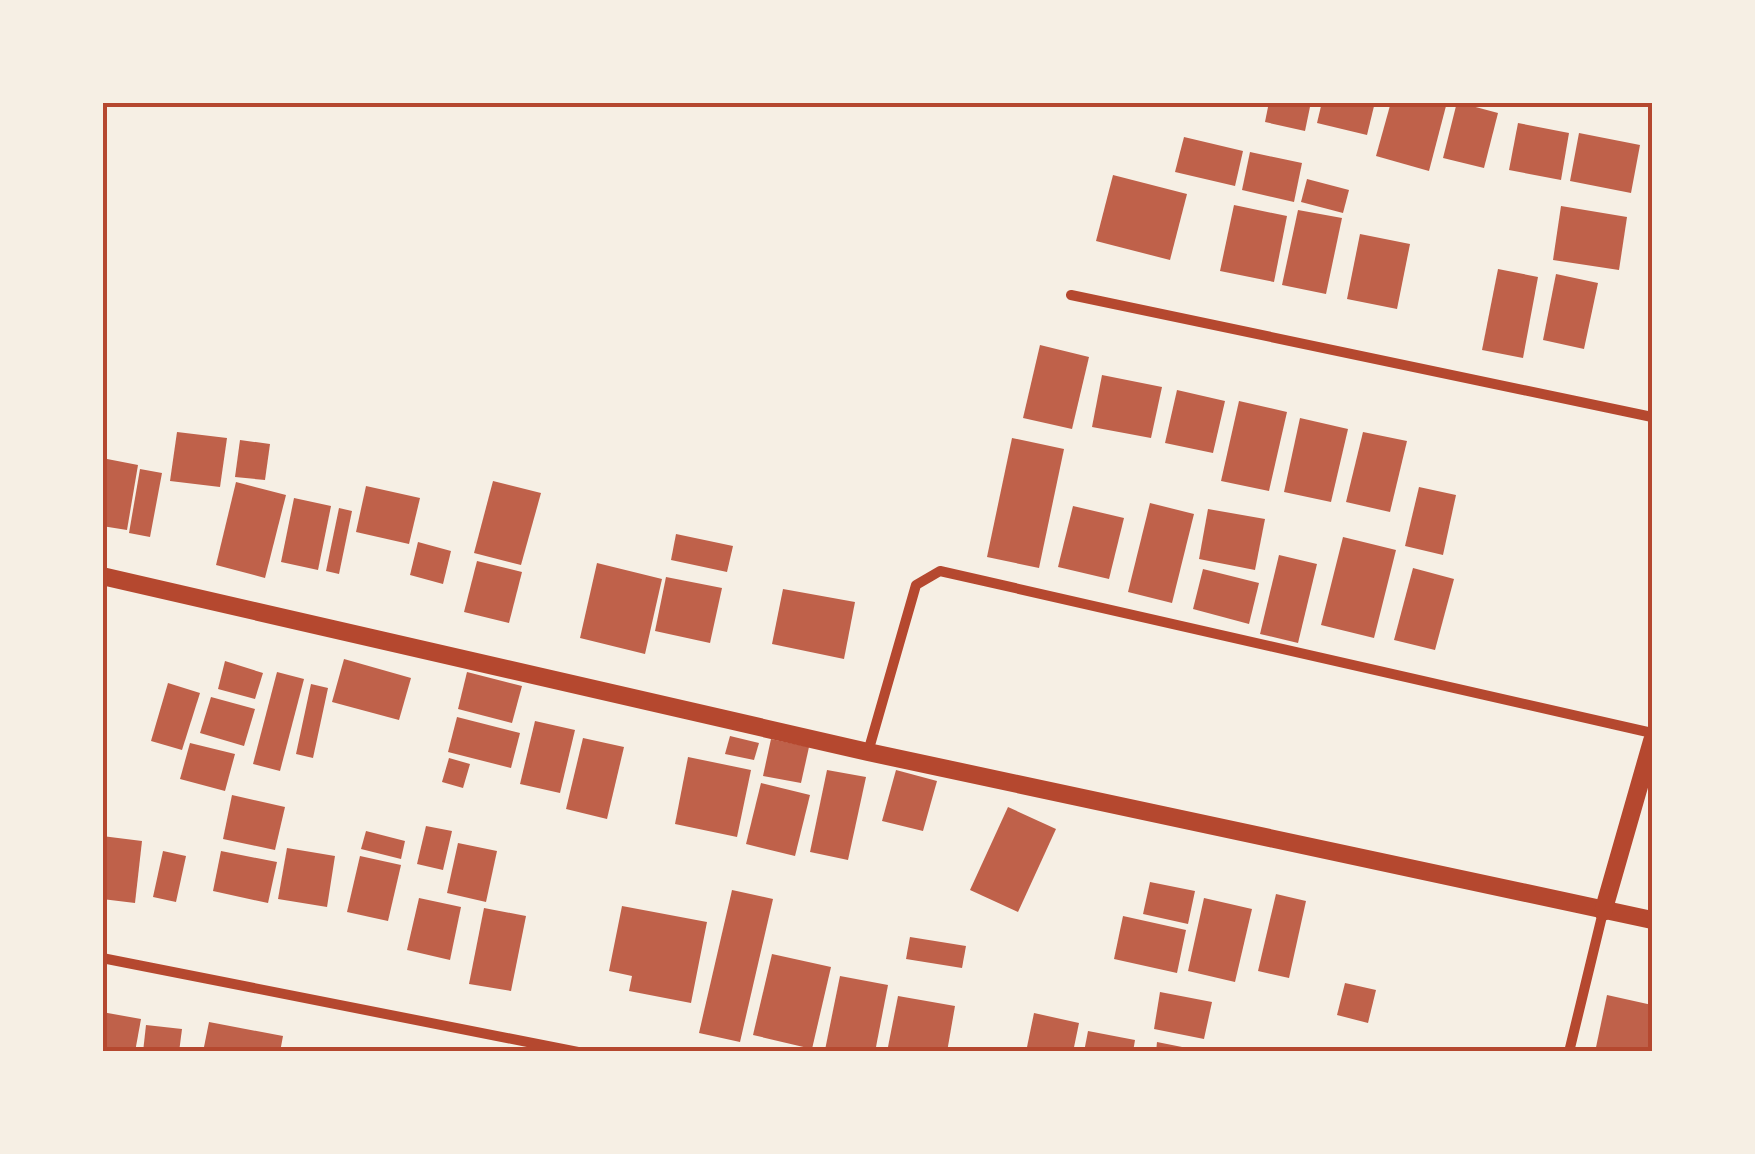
<svg xmlns="http://www.w3.org/2000/svg" width="1755" height="1154" font-family="Helvetica,sans-serif">
	<style>
		.building { fill: #bf614a }
		.lines { fill: none; stroke-linecap: round; stroke-linejoin: round }
		.minor { stroke: #b5482f; stroke-width: 10 }
		.tertiary { stroke: #b5482f; stroke-width: 18 }
		.neatline { fill: none; stroke: #b5482f; stroke-width: 4 }
	</style>
	<rect width="100%" height="100%" fill="#f6efe4"/>
	<g class="building">
		<path d="M1269,102H1311L1305,131L1265,122Z"/>
		<path d="M1322,102H1375L1367,135L1317,123Z"/>
		<path d="M1391,102H1433L1446,106L1429,171L1376,156Z"/>
		<path d="M1457,102L1498,113L1484,168L1443,158Z"/>
		<path d="M1518,123L1569,133L1561,180L1509,170Z"/>
		<path d="M1579,133L1640,145L1631,193L1570,181Z"/>
		<path d="M1184,137L1243,151L1235,186L1175,172Z"/>
		<path d="M1250,152L1302,163L1294,202L1242,190Z"/>
		<path d="M1113,175L1187,194L1170,260L1096,241Z"/>
		<path d="M1307,179L1349,190L1343,213L1301,202Z"/>
		<path d="M1234,205L1287,216L1274,282L1220,271Z"/>
		<path d="M1561,206L1627,217L1619,270L1553,260Z"/>
		<path d="M1298,210L1342,218L1326,294L1282,285Z"/>
		<path d="M1360,234L1410,244L1397,309L1347,299Z"/>
		<path d="M1498,269L1538,277L1523,358L1482,350Z"/>
		<path d="M1556,274L1598,283L1584,349L1543,340Z"/>
		<path d="M1040,345L1089,357L1072,429L1023,418Z"/>
		<path d="M1102,375L1162,387L1151,438L1092,427Z"/>
		<path d="M1177,390L1225,401L1213,453L1165,443Z"/>
		<path d="M1239,401L1287,412L1269,491L1221,481Z"/>
		<path d="M1300,418L1348,429L1331,502L1284,492Z"/>
		<path d="M177,432L227,438L220,487L170,481Z"/>
		<path d="M1363,432L1407,441L1390,512L1346,502Z"/>
		<path d="M1012,438L1064,449L1039,568L987,557Z"/>
		<path d="M240,440L270,444L265,480L235,477Z"/>
		<path d="M102,458L138,465L127,530L102,526Z"/>
		<path d="M140,469L162,473L150,537L129,533Z"/>
		<path d="M493,481L541,493L521,565L474,553Z"/>
		<path d="M236,482L286,495L265,578L216,565Z"/>
		<path d="M366,486L420,498L409,544L356,532Z"/>
		<path d="M1419,487L1456,495L1443,555L1405,546Z"/>
		<path d="M294,498L331,506L318,570L281,562Z"/>
		<path d="M1150,503L1194,514L1172,603L1128,592Z"/>
		<path d="M1073,506L1124,518L1109,579L1058,567Z"/>
		<path d="M339,508L352,511L339,574L326,571Z"/>
		<path d="M1208,509L1265,519L1255,570L1199,559Z"/>
		<path d="M676,534L733,546L727,572L671,560Z"/>
		<path d="M1343,537L1396,550L1374,638L1321,625Z"/>
		<path d="M418,542L451,551L443,584L410,575Z"/>
		<path d="M1279,555L1317,564L1298,643L1260,634Z"/>
		<path d="M477,561L522,572L509,623L464,612Z"/>
		<path d="M597,563L662,579L645,654L580,638Z"/>
		<path d="M1413,568L1454,579L1435,650L1394,640Z"/>
		<path d="M1203,569L1259,583L1249,624L1193,609Z"/>
		<path d="M666,577L722,588L710,643L655,631Z"/>
		<path d="M783,589L855,602L844,659L772,644Z"/>
		<path d="M344,659L411,678L399,720L332,702Z"/>
		<path d="M225,661L263,673L255,699L218,689Z"/>
		<path d="M277,672L304,679L280,771L253,764Z"/>
		<path d="M467,672L522,686L512,723L458,709Z"/>
		<path d="M168,683L200,693L182,750L151,741Z"/>
		<path d="M311,684L328,688L313,758L296,754Z"/>
		<path d="M211,697L255,709L244,746L200,733Z"/>
		<path d="M457,717L520,733L511,768L448,752Z"/>
		<path d="M535,721L575,730L560,793L520,784Z"/>
		<path d="M730,736L759,743L754,760L725,754Z"/>
		<path d="M583,738L624,747L607,819L566,809Z"/>
		<path d="M771,739L809,747L801,783L763,776Z"/>
		<path d="M190,743L235,754L225,791L180,779Z"/>
		<path d="M688,757L751,770L737,837L675,824Z"/>
		<path d="M449,758L470,764L463,788L442,782Z"/>
		<path d="M827,770L866,777L848,860L810,852Z"/>
		<path d="M896,770L937,781L923,831L882,821Z"/>
		<path d="M761,783L810,795L795,856L746,844Z"/>
		<path d="M232,795L285,807L275,850L223,839Z"/>
		<path d="M1008,807L1056,829L1018,912L970,890Z"/>
		<path d="M426,826L452,831L443,870L417,864Z"/>
		<path d="M366,831L405,841L401,859L361,849Z"/>
		<path d="M102,836L142,841L135,903L102,899Z"/>
		<path d="M458,843L497,851L486,902L447,893Z"/>
		<path d="M287,848L335,856L327,907L278,899Z"/>
		<path d="M163,851L186,856L176,902L153,897Z"/>
		<path d="M221,851L277,862L268,903L213,891Z"/>
		<path d="M360,856L401,865L388,921L347,912Z"/>
		<path d="M1150,882L1195,891L1188,924L1143,914Z"/>
		<path d="M732,890L773,899L740,1042L699,1033Z"/>
		<path d="M1276,894L1306,901L1289,978L1258,971Z"/>
		<path d="M419,898L461,907L450,960L407,950Z"/>
		<path d="M1204,898L1252,909L1235,982L1188,971Z"/>
		<path d="M622,906L707,922L691,1003L629,991L632,976L609,971Z"/>
		<path d="M484,908L526,916L511,991L469,984Z"/>
		<path d="M1123,916L1186,930L1177,973L1114,959Z"/>
		<path d="M910,937L966,946L962,968L906,959Z"/>
		<path d="M772,954L831,967L812,1049L753,1035Z"/>
		<path d="M840,976L888,985L875,1052L825,1050Z"/>
		<path d="M1345,983L1376,990L1368,1023L1337,1015Z"/>
		<path d="M1160,992L1212,1002L1204,1039L1154,1029Z"/>
		<path d="M1607,995L1652,1005V1052H1595Z"/>
		<path d="M898,996L955,1006L947,1052H887Z"/>
		<path d="M102,1012L141,1019L135,1052H102Z"/>
		<path d="M1034,1013L1079,1023L1073,1052H1026Z"/>
		<path d="M209,1022L283,1036L280,1052H203Z"/>
		<path d="M146,1025L182,1029L179,1052H143Z"/>
		<path d="M1088,1031L1135,1040L1133,1052H1084Z"/>
		<path d="M1157,1042L1197,1050V1052H1156Z"/>
	</g>
	<g class="lines">
		<g class="minor">
			<path d="M1071,295L1652,417"/>
			<path d="M868,752L916,585L940,571L1652,733"/>
			<path d="M102,958L578,1052"/>
			<path d="M1569,1052L1603,912"/>
		</g>
		<g class="tertiary">
			<path d="M102,576L868,752L1652,920"/>
			<path d="M1603,912L1652,741"/>
		</g>
	</g>
	<rect width="1755" height="1154" fill="none" stroke="#f6efe4" stroke-width="210"/>
	<rect x="105" y="105" width="1545" height="944" class="neatline"/>
</svg>
